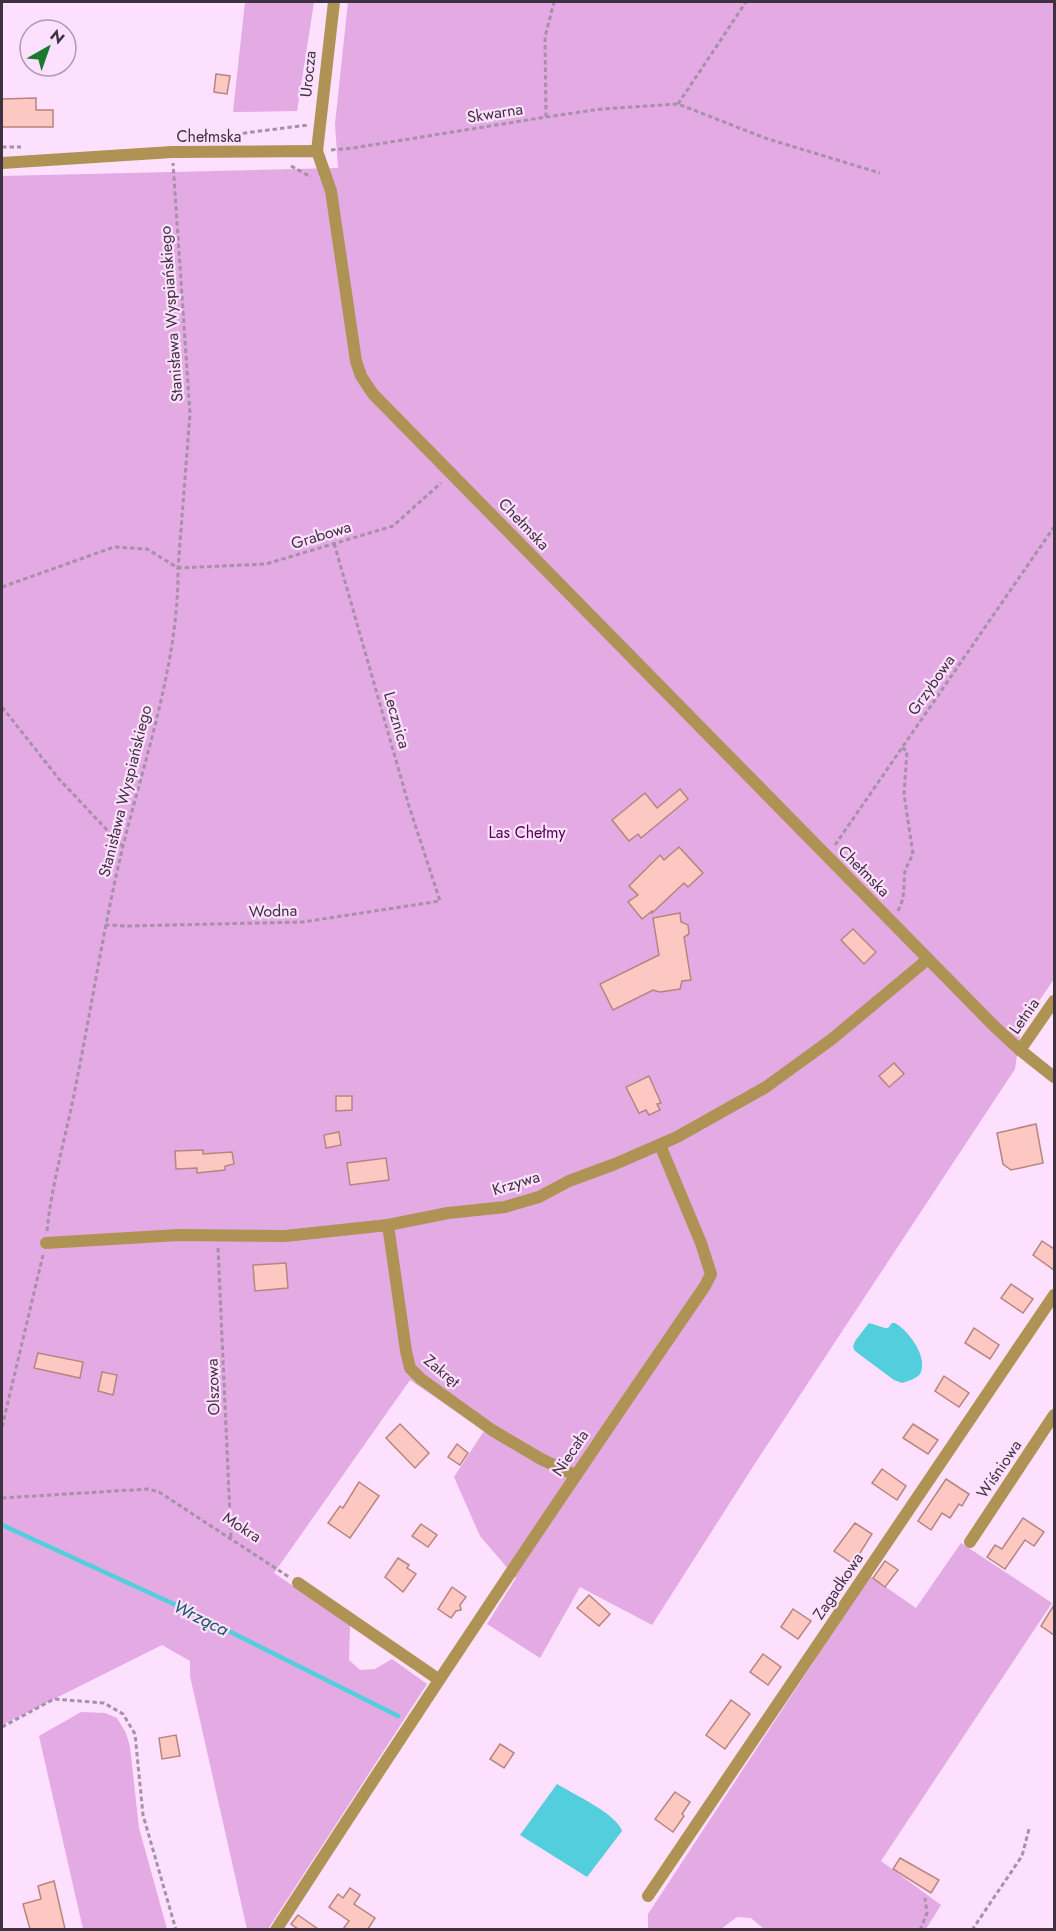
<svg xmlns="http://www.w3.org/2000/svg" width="1056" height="1931" font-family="Jost,sans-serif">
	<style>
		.green { fill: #e3aae4 }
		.water { fill: #52cedc }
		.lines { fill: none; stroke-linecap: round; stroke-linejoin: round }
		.stream { stroke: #52cedc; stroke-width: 4.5 }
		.building { fill: #fdc8c2; stroke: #b68580; stroke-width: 1.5 }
		.path { stroke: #a691a7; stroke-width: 3; stroke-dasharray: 4.5 3; stroke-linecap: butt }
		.minor { stroke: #af9354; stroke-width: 12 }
		.tertiary { stroke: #af9354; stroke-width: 12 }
		.labels { text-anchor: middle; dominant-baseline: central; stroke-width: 4.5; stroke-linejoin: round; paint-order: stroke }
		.street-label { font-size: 16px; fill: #3f3240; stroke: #fde0fd }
		.park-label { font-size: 16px; fill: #4b024f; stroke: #fde0fd }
		.water-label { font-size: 18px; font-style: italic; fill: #145a62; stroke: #fde0fd }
	</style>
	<rect width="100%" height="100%" fill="#fde0fd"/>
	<g class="green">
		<path d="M245,2H314L297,111L233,112Z"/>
		<path d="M348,2H1054V979L1021,1028L1015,1069L754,1465L652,1625L580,1587L540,1658L487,1624L516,1578L480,1536L454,1477L484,1431L410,1380L274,1573L350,1625L349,1660L360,1670L375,1669L392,1659L427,1684L268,1929H247L190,1676V1661L162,1645L2,1725V176L338,168L335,124Z"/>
		<path d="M961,1543L1052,1603L881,1861L941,1905L926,1929H764L751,1918L737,1917L721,1929L648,1930V1914L870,1576L916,1608Z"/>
		<path d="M81,1712L105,1713L117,1718L126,1733L130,1747L139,1828L167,1929H83L39,1736Z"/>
	</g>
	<g class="water">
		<path d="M869,1323L885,1328H888L892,1323H895C909,1331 929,1358 920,1374C916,1379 908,1381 902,1383L894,1380L855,1351L853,1347L855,1341Z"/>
		<path d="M557,1784C573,1794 617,1814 622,1831L587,1877L520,1835Z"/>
	</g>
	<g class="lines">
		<path class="stream" d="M2,1525L189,1611L398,1716"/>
	</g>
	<g class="building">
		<path d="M216,74L230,76L227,94L214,92Z"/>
		<path d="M36,98V110H53V127H2V99Z"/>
		<path d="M680,789L688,799L641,838L638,834L629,841L612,820L645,793L657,808Z"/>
		<path d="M679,847L703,873L688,887L684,883L652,913V911L642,919L628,902L638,895L629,886L660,855L664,860Z"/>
		<path d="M680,913L681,922L688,925L689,934L684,937L691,980L682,981L680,989L660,992L653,990L613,1010L600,984L659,955L653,918Z"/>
		<path d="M853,929L876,952L864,964L841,940Z"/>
		<path d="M894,1063L904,1074L889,1087L879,1076Z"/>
		<path d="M649,1076L661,1103L657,1104L660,1110L649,1115L646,1110L639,1113L626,1087Z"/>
		<path d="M336,1096H352V1110L336,1111Z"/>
		<path d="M1036,1124L1043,1163L1011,1170L1003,1164L997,1133Z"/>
		<path d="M339,1132L341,1145L326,1148L324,1135Z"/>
		<path d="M203,1150V1154L232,1152L234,1164L225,1166V1170L197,1173V1168L176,1169L175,1151Z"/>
		<path d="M386,1158L389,1180L350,1185L347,1163Z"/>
		<path d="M1042,1241L1054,1249V1270L1033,1255Z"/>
		<path d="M286,1263L288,1288L255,1291L253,1265Z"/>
		<path d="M1011,1284L1033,1299L1023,1313L1001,1298Z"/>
		<path d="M974,1328L999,1345L990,1359L965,1343Z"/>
		<path d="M38,1353L83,1362L80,1378L34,1368Z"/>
		<path d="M102,1372L117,1375L113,1395L98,1391Z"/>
		<path d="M944,1376L969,1393L959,1407L935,1391Z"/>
		<path d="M400,1424L429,1453L415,1468L386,1438Z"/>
		<path d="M913,1424L938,1440L928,1454L903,1438Z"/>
		<path d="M457,1444L468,1453L460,1465L448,1457Z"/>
		<path d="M882,1469L906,1486L897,1500L872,1483Z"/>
		<path d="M946,1479L969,1494L962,1506L959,1504L950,1518L942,1513L931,1530L918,1521Z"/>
		<path d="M359,1482L379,1496L350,1538L328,1523L340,1506L343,1508Z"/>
		<path d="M1023,1518L1044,1532L1034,1546L1025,1540L1005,1569L987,1557L995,1545L1002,1549Z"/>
		<path d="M855,1523L872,1534L853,1564L834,1551Z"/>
		<path d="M421,1524L437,1535L428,1547L412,1536Z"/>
		<path d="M398,1558L409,1565L407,1568L416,1574L403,1592L385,1577Z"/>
		<path d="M885,1561L898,1570L885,1587L873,1578Z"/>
		<path d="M452,1587L466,1597L460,1605L461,1610L456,1611L451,1618L438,1609Z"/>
		<path d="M589,1595L610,1614L599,1626L577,1608Z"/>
		<path d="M1054,1605V1635L1041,1626Z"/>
		<path d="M793,1609L811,1621L798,1639L781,1627Z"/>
		<path d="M763,1654L781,1667L768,1685L750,1672Z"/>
		<path d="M731,1700L750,1714L725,1749L706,1735Z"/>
		<path d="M176,1735L180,1756L162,1759L159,1738Z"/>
		<path d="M500,1744L514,1753L504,1768L490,1759Z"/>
		<path d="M675,1792L690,1802L682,1814L684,1816L673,1832L655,1819Z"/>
		<path d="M900,1858L939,1880L931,1893L893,1869Z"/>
		<path d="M54,1881L65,1929H30L23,1904L41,1899L38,1886Z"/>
		<path d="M350,1888L360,1895L354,1904L375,1918L368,1929H343L349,1921L329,1907L338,1894L343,1898Z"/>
		<path d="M298,1915L318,1929H298L291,1924Z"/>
	</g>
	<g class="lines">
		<g class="path">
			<path d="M678,104L746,2"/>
			<path d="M546,117L545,37L554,2"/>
			<path d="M213,137L308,125"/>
			<path d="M2,147H21"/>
			<path d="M331,150L353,148L546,117L601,109L678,104L765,138L880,173"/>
			<path d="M291,166L311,177"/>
			<path d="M2,587L114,547L147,549L178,568L266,564L393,526L441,483"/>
			<path d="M2,707L59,779L122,846"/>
			<path d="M835,845L1054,527"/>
			<path d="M898,911L903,899L905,870L913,854L904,794L907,751L902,748"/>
			<path d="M105,925L127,926L303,922L440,901L409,806L334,543"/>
			<path d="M47,1231C52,1181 67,1133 76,1084C93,1000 105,917 126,834C148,749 179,656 178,568L190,414L173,163"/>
			<path d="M218,1248L231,1538"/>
			<path d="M2,1427L43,1255"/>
			<path d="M2,1498L148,1489L159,1492L289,1577"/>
			<path d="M2,1727L54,1699L104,1703L123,1714L135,1734L143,1815L176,1930"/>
			<path d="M920,1930L927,1913L925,1898"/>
			<path d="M972,1930L1022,1856L1029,1829"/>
		</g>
		<g class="minor">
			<path d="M317,151L334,2"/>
			<path d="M1020,1050L1054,1001"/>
			<path d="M388,1225L406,1351L410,1368L421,1379L492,1430L541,1459L575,1475"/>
			<path d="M46,1243L178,1235L285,1236L388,1225L448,1213L505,1207L539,1197L569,1181L615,1164L677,1137L766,1087L832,1039L928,959"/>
			<path d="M970,1542L1054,1415"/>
			<path d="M298,1583L438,1679"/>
			<path d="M648,1896L1054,1295"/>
			<path d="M276,1930C416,1713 559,1498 705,1286L711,1274L701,1243L660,1145"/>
		</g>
		<path class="tertiary" d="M2,163L172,152L317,151L331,191L356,361L361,376L373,394L994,1026L1020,1050L1054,1077"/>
	</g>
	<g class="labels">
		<g class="street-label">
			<text transform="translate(308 74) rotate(-84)">Urocza</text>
			<text transform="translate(495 113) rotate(-9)">Skwarna</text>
			<text x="209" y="136">Chełmska</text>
			<text transform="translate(171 314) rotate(-94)">Stanisława Wyspiańskiego</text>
			<text transform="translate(524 524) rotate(46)">Chełmska</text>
			<text transform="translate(321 535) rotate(-17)">Grabowa</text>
			<text transform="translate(931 685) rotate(-55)">Grzybowa</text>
			<text transform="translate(397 720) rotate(74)">Lecznica</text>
			<text transform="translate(125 791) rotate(-76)">Stanisława Wyspiańskiego</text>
			<text transform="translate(864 871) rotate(45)">Chełmska</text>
			<text transform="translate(273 911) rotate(-2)">Wodna</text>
			<text transform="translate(1024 1016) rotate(-55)">Letnia</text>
			<text transform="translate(516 1183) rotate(-17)">Krzywa</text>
			<text transform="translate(442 1371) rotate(40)">Zakręt</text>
			<text transform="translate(213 1387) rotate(-92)">Olszowa</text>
			<text transform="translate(570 1453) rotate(-56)">Niecała</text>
			<text transform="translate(999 1469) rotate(-56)">Wiśniowa</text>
			<text transform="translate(242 1527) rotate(33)">Mokra</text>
			<text transform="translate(838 1586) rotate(-56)">Zagadkowa</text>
		</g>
		<g class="park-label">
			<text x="527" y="832">Las Chełmy</text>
		</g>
		<g class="water-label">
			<text transform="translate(201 1618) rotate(26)">Wrząca</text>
		</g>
	</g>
	<rect width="1056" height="1931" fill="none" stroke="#3f3240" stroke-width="6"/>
	<g transform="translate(48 48) rotate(40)"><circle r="28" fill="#fde0fd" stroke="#b19ab1" stroke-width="1.5"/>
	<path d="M0-4.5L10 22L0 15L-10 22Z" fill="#197a2c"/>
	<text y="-9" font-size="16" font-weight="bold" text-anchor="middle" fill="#3f3240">N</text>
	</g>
</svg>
